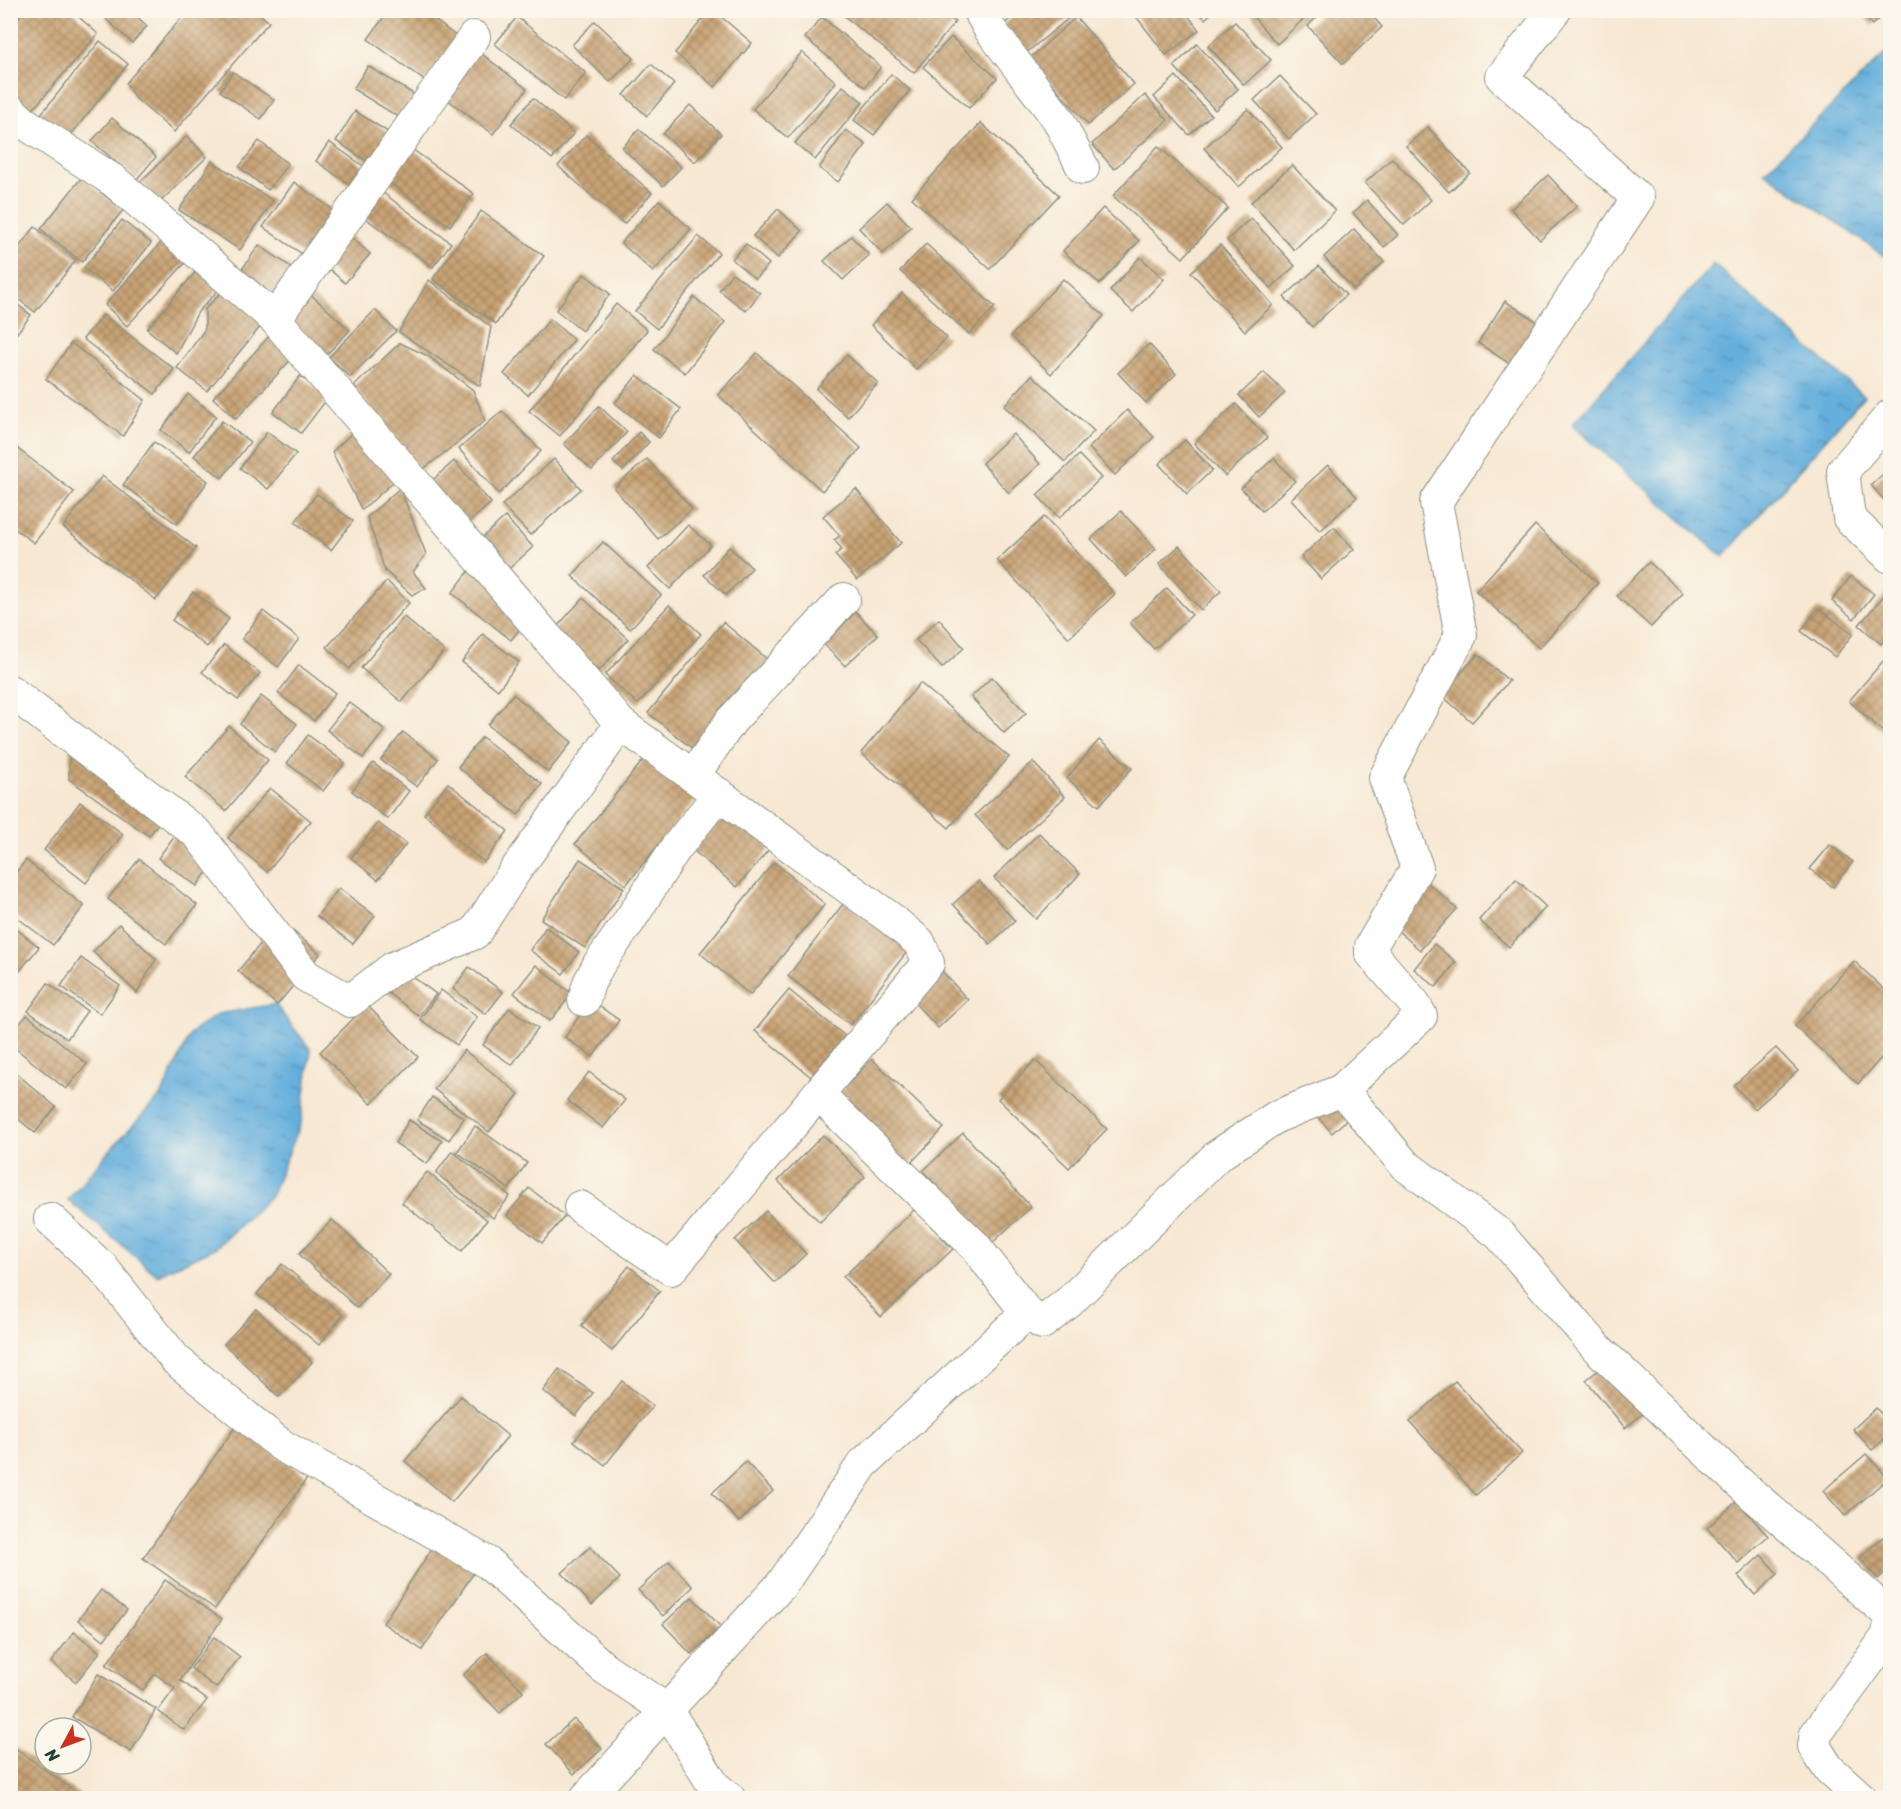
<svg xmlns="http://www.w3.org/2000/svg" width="1901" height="1809" font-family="Sriracha,sans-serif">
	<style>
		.water { fill: url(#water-ripples); stroke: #427688; stroke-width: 1.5 }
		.building { fill: url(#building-cross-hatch) }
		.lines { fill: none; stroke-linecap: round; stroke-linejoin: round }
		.street-casing { stroke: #8b9284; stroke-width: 34 }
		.street { stroke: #fff; stroke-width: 32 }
	</style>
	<defs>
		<pattern id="water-ripples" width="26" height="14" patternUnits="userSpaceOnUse" patternTransform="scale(1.5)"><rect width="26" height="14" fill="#65afdd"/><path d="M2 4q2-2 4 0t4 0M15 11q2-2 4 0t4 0" fill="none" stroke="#5390b4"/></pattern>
		<pattern id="building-cross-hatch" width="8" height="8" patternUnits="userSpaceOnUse" patternTransform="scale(1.5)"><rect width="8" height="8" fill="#c9a375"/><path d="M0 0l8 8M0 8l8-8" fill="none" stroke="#a38661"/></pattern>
	</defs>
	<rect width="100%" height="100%" fill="#fbf7ec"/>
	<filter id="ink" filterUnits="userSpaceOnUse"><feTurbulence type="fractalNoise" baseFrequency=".0167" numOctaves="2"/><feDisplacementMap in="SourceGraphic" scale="12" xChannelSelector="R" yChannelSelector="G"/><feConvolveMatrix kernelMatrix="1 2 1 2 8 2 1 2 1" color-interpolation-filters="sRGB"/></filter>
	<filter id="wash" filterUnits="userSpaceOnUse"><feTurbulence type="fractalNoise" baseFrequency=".008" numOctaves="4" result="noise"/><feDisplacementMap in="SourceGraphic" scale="24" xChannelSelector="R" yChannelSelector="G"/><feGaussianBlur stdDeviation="1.35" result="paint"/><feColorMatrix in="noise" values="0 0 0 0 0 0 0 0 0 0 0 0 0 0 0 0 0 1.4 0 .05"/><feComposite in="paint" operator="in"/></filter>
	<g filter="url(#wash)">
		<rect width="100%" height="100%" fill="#f7e8d3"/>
		<g class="water">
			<path d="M1890,49V260L1764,172Z"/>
			<path d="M1713,264L1864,396L1723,557L1572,425Z"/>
			<path d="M275,1004L311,1050L301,1123L271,1196L215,1248L157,1275L68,1200L108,1152L162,1094L191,1033L218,1014Z"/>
		</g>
		<g id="blocks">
			<g class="building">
				<path d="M25,10H71L98,34L29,114L10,98V27Z"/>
				<path d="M114,10H130L147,26L132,43L106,19Z"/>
				<path d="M188,10H255L269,22L174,132L134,97L126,83Z"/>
				<path d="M389,10H422L458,38L425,81L368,39Z"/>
				<path d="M710,10H713L752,43L715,87L675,53Z"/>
				<path d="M837,10H940L955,22L914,73Z"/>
				<path d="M1021,10H1065L1070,17L1026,53L1003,25Z"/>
				<path d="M1131,10H1184L1199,30L1166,55Z"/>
				<path d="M1197,10H1215L1205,19Z"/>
				<path d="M1247,10H1304L1308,15L1277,44Z"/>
				<path d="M1324,10H1367L1382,27L1343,64L1308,26Z"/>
				<path d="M1859,10H1888L1872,25Z"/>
				<path d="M517,17L586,73L564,100L495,44Z"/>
				<path d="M822,17L881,67L865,87L805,38Z"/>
				<path d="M1076,17L1134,84L1088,125L1030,58Z"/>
				<path d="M595,21L634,58L610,82L572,45Z"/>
				<path d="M1235,22L1271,60L1244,85L1208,46Z"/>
				<path d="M951,37L997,78L969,108L923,67Z"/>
				<path d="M100,41L128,64L69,137L41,114Z"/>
				<path d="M1197,44L1238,89L1215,110L1174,66Z"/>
				<path d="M478,51L527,89L493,134L443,96Z"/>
				<path d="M802,52L836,82L788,138L753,109Z"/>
				<path d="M651,64L674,84L647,116L624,95Z"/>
				<path d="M368,66L415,95L400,118L353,89Z"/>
				<path d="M233,72L274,100L261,119L220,91Z"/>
				<path d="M891,74L910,90L874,135L854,120Z"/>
				<path d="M1176,76L1211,115L1189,135L1154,97Z"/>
				<path d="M1280,76L1316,114L1289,139L1254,100Z"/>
				<path d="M843,86L863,102L815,160L795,143Z"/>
				<path d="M1145,95L1168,120L1114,169L1092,144Z"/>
				<path d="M533,98L574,133L552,159L511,124Z"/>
				<path d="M690,105L721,134L695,162L663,134Z"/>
				<path d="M1248,109L1282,147L1239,187L1204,148Z"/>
				<path d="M355,111L391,134L372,164L336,141Z"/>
				<path d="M112,118L156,157L136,180L92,141Z"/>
				<path d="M981,123L1059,195L990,269L912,198Z"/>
				<path d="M1428,127L1470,173L1449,192L1406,146Z"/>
				<path d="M639,129L681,167L663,186L622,148Z"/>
				<path d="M846,130L866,145L838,182L819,168Z"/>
				<path d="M586,135L652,193L624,224L558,166Z"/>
				<path d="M187,136L207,157L160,202L140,182Z"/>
				<path d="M259,141L288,164L268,190L239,167Z"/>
				<path d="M329,142L369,170L356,189L316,161Z"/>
				<path d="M1158,146L1228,208L1183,258L1113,196Z"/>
				<path d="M412,149L474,194L450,226L389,182Z"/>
				<path d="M1392,158L1431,200L1404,225L1365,183Z"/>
				<path d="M212,161L273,201L240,250L179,210Z"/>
				<path d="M1292,165L1335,211L1294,250L1251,202Z"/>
				<path d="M1548,175L1577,206L1540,240L1511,209Z"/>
				<path d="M82,177L123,210L82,262L41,229Z"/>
				<path d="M294,182L342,216L311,260L263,227Z"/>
				<path d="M379,190L451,243L433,267L361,215Z"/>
				<path d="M659,200L691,229L653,272L621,243Z"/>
				<path d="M1367,200L1398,235L1384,247L1353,213Z"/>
				<path d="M887,202L911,227L883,254L859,228Z"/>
				<path d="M1103,208L1139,241L1100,284L1063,251Z"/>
				<path d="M778,209L802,231L778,258L753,236Z"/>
				<path d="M481,211L544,256L496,324L433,279Z"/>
				<path d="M1251,218L1295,266L1271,288L1227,240Z"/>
				<path d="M122,220L151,243L113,291L84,268Z"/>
				<path d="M35,227L76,260L35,312L10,293V258Z"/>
				<path d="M1354,229L1384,262L1354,290L1324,257Z"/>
				<path d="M346,232L370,254L345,283L320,261Z"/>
				<path d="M698,236L719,253L657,329L635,311Z"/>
				<path d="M851,236L869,255L843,280L824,261Z"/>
				<path d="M165,238L188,260L127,326L105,305Z"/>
				<path d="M746,244L769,264L755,279L732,259Z"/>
				<path d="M926,244L995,307L969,334L900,271Z"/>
				<path d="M259,245L298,272L274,307L238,275Z"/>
				<path d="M1220,245L1273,305L1245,331L1191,272Z"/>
				<path d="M1140,257L1164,279L1133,312L1110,291Z"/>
				<path d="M1319,266L1346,295L1312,327L1284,297Z"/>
				<path d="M199,268L223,285L198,312L176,353L147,329Z"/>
				<path d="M732,273L760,293L746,311L719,290Z"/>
				<path d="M584,274L610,294L582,331L556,310Z"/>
				<path d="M1063,279L1104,316L1051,374L1011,336Z"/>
				<path d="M429,280L491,327L480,386L399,332Z"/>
				<path d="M225,288L266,320L207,391L177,368L205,329V309Z"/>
				<path d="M307,291L350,330L327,354L285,315Z"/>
				<path d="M902,293L947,338L916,369L871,325Z"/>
				<path d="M694,297L725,322L685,373L654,349Z"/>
				<path d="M10,299L31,315L10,342Z"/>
				<path d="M1505,301L1541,324L1513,366L1478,343Z"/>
				<path d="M616,304L647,330L560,436L529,411Z"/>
				<path d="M375,310L396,331L350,377L329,357Z"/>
				<path d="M103,315L174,369L155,394L83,339Z"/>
				<path d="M550,319L574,340L528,395L504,374Z"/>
				<path d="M273,332L296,354L236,419L213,398Z"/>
				<path d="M71,343L145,400L123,436L46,379Z"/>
				<path d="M400,343L428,356L473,390L485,421L421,471L354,386Z"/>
				<path d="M1149,344L1176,374L1146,403L1118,373Z"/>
				<path d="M757,353L861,448L822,491L718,395Z"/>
				<path d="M847,355L878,383L848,417L816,389Z"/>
				<path d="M1264,372L1285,393L1259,417L1239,395Z"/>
				<path d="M637,375L681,409L659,438L615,403Z"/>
				<path d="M1032,375L1094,431L1065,462L1004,406Z"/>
				<path d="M300,376L328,398L301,433L273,412Z"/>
				<path d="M188,394L216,416L189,452L161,430Z"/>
				<path d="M1236,404L1267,438L1225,476L1194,443Z"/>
				<path d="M599,406L627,432L592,470L564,444Z"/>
				<path d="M1127,410L1154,437L1115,475L1089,448Z"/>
				<path d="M502,411L541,451L499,494L459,449Z"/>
				<path d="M222,421L250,442L222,478L194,456Z"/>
				<path d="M360,425L402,474L362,510L332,452Z"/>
				<path d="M267,432L296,454L268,489L240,468Z"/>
				<path d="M639,432L649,442L623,471L613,462Z"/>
				<path d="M1013,434L1040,464L1009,493L982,463Z"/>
				<path d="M1185,440L1212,470L1187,494L1159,464Z"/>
				<path d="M154,442L208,481L177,524L123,485Z"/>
				<path d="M10,443L74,492L34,543L10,525Z"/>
				<path d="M1079,455L1101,478L1059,518L1037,495Z"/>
				<path d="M1274,458L1295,481L1262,511L1241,488Z"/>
				<path d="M554,459L581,489L530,535L502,505Z"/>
				<path d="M647,459L692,509L658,539L614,488Z"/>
				<path d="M454,461L491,503L464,527L427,485Z"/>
				<path d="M1328,465L1357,497L1320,531L1291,499Z"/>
				<path d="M1890,468V507L1871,485Z"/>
				<path d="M102,476L196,548L156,600L63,527Z"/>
				<path d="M400,488L426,554L413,572L426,588L412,595L385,571L367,517Z"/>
				<path d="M856,489L901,543L857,580L835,555L842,549L834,540L840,536L823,516Z"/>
				<path d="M317,494L353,521L331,550L295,522Z"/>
				<path d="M1121,511L1156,549L1126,577L1091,539Z"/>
				<path d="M505,517L533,547L502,575L474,545Z"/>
				<path d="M1044,517L1115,594L1069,638L997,560Z"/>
				<path d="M688,525L711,545L670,589L648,568Z"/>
				<path d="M1535,525L1598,583L1539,648L1476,591Z"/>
				<path d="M1334,527L1354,549L1321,579L1301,557Z"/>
				<path d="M603,542L661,595L630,629L572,576Z"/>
				<path d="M1179,546L1221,591L1201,610L1159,564Z"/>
				<path d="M729,547L752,568L726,595L704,575Z"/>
				<path d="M476,562L536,609L511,640L452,593Z"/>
				<path d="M1649,562L1683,593L1651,627L1617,596Z"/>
				<path d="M1851,576L1874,594L1854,619L1832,601Z"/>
				<path d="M387,581L409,603L349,669L327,647Z"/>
				<path d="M1167,588L1192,615L1154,649L1130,623Z"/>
				<path d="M193,592L229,619L207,647L172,620Z"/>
				<path d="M1886,593L1890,596V633L1881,644L1859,625Z"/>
				<path d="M583,598L628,639L599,671L554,630Z"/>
				<path d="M669,605L701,634L638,704L605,675Z"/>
				<path d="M1818,608L1853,634L1835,657L1801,631Z"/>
				<path d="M263,611L299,639L278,667L242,639Z"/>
				<path d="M856,612L878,635L845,666L824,644Z"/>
				<path d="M404,617L444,651L402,702L361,668Z"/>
				<path d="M939,619L964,648L942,668L916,640Z"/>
				<path d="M723,622L773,664L699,754L648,713Z"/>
				<path d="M483,634L519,662L498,690L462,662Z"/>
				<path d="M224,645L260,673L238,700L202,672Z"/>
				<path d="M1890,653V730L1887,735L1849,701Z"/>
				<path d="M1478,654L1509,681L1472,722L1441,695Z"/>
				<path d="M299,665L335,693L314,721L278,693Z"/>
				<path d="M992,677L1026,713L1004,733L971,697Z"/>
				<path d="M920,683L1009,757L949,828L861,753Z"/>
				<path d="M513,694L572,742L548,772L488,725Z"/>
				<path d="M261,696L297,724L275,752L240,724Z"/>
				<path d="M349,702L385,730L363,758L327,730Z"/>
				<path d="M229,726L268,760L226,811L185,777Z"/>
				<path d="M403,732L438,759L417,787L381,760Z"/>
				<path d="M308,735L345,763L323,791L287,763Z"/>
				<path d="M482,737L542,784L518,815L458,767Z"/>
				<path d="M1099,740L1132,768L1099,806L1067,778Z"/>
				<path d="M70,745L176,799L149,836L69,779Z"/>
				<path d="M649,753L699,795L626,885L575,844Z"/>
				<path d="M1033,762L1065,797L1007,850L975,815Z"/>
				<path d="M373,763L409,791L388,819L352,791Z"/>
				<path d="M448,783L508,831L484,862L424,814Z"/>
				<path d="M270,788L311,821L267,872L228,838Z"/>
				<path d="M715,801L771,847L737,887L682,841Z"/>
				<path d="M80,802L123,834L86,883L44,850Z"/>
				<path d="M378,823L406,844L378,880L351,858Z"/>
				<path d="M178,831L217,858L197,886L158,858Z"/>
				<path d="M1039,833L1080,874L1036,919L994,878Z"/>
				<path d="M1830,845L1853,862L1833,887L1810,869Z"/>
				<path d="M139,859L197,905L166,944L108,899Z"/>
				<path d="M580,859L624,888L585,948L541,919Z"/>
				<path d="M26,860L84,906L53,945L10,912V880Z"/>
				<path d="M774,862L825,904L750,995L700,953Z"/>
				<path d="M1516,879L1546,907L1509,947L1479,920Z"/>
				<path d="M979,881L1015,921L990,944L953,904Z"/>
				<path d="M1427,882L1457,909L1420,950L1390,924Z"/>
				<path d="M339,888L375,916L353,944L317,916Z"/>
				<path d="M846,900L909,949L851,1025L788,976Z"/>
				<path d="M280,920L320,954L277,1005L238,971Z"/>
				<path d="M10,924L39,947L18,973L10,967Z"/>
				<path d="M119,924L156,959L137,993L93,952Z"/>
				<path d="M546,927L579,952L563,974L530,950Z"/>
				<path d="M1434,944L1456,962L1436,987L1414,969Z"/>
				<path d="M81,958L120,986L100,1014L61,986Z"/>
				<path d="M1854,961L1890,995V1048L1858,1084L1795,1026Z"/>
				<path d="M536,965L572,994L550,1021L514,993Z"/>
				<path d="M469,967L503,992L486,1014L453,989Z"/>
				<path d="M402,969L436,994L419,1016L386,991Z"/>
				<path d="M941,970L968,1000L938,1028L910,998Z"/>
				<path d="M48,983L87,1011L67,1039L28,1011Z"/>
				<path d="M441,990L477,1017L457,1045L420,1019Z"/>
				<path d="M789,990L845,1036L811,1077L755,1031Z"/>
				<path d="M590,1000L619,1020L593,1057L565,1037Z"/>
				<path d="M367,1005L418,1057L371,1104L320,1052Z"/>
				<path d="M509,1008L538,1028L512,1065L483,1045Z"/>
				<path d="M27,1015L87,1064L66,1089L10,1044V1035Z"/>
				<path d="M1776,1048L1798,1071L1755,1109L1734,1085Z"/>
				<path d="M464,1050L519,1094L489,1132L434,1089Z"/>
				<path d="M872,1059L944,1128L906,1168L834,1099Z"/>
				<path d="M1035,1060L1107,1129L1069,1168L998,1099Z"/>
				<path d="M10,1068L56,1107L35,1133L10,1112Z"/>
				<path d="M589,1072L625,1100L603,1128L567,1100Z"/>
				<path d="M1335,1074L1363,1105L1332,1133L1305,1103Z"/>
				<path d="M432,1097L464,1118L449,1140L417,1120Z"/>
				<path d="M409,1120L442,1141L427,1164L395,1143Z"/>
				<path d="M475,1126L527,1163L509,1189L457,1152Z"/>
				<path d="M963,1133L1031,1207L991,1244L923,1171Z"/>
				<path d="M823,1135L865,1177L820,1222L778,1181Z"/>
				<path d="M452,1151L510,1196L493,1218L436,1173Z"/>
				<path d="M427,1172L487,1220L462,1251L402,1203Z"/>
				<path d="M529,1188L565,1216L542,1243L507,1215Z"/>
				<path d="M915,1209L953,1249L881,1317L843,1277Z"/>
				<path d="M766,1211L806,1254L775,1283L735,1240Z"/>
				<path d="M332,1220L389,1274L357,1308L299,1254Z"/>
				<path d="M282,1264L343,1315L319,1345L257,1294Z"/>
				<path d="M629,1266L660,1291L612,1351L581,1326Z"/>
				<path d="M256,1309L312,1362L279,1397L224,1344Z"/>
				<path d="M1607,1363L1646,1411L1625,1428L1586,1380Z"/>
				<path d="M559,1369L593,1393L576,1416L543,1391Z"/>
				<path d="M622,1381L653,1406L605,1465L574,1441Z"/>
				<path d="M1455,1381L1522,1453L1476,1495L1410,1422Z"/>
				<path d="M461,1396L508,1436L452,1502L405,1461Z"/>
				<path d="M1876,1408L1890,1424V1434L1872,1450L1853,1429Z"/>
				<path d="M236,1426L308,1477L215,1609L143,1558Z"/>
				<path d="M1866,1454L1888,1478L1845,1516L1823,1491Z"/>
				<path d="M746,1462L773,1491L739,1522L712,1493Z"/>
				<path d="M1737,1501L1768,1536L1738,1563L1707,1528Z"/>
				<path d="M1883,1537L1890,1545V1568L1878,1579L1860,1558Z"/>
				<path d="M435,1544L475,1571L422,1650L383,1623Z"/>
				<path d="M590,1547L620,1578L592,1605L562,1573Z"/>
				<path d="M1761,1555L1778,1574L1755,1595L1738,1576Z"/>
				<path d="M669,1561L693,1587L663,1616L638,1590Z"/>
				<path d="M165,1580L222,1619L180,1680L207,1700L184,1730L158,1711L175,1688L155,1674L143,1690L106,1665Z"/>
				<path d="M101,1590L127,1610L104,1640L78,1620Z"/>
				<path d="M692,1597L721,1627L691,1654L663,1624Z"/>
				<path d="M74,1632L100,1652L76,1682L51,1662Z"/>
				<path d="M214,1637L240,1657L216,1688L191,1668Z"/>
				<path d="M487,1653L523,1691L500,1713L463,1675Z"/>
				<path d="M98,1674L156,1709L131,1752L72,1717Z"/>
				<path d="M574,1719L602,1749L574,1774L546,1744Z"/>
				<path d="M10,1744L84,1798H10Z"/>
			</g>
		</g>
	</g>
	<g filter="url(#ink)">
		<use href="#blocks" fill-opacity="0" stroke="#8b9284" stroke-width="1.5"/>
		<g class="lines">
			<g class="street-casing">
				<g id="street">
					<path d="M979,10L989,28L1058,119L1083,168"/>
					<path d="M10,110L23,122L114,181L275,319L621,724L515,871L475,933L393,968L350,1001L306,976L198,834L10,691"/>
					<path d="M275,319L474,37"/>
					<path d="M1890,416L1843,471L1849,518L1890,557"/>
					<path d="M693,776L731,721L844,599"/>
					<path d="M584,1000L589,983L599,964L630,920L675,849L719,794"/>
					<path d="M1342,1090L1405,1165L1499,1234L1597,1348L1735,1479L1885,1611L1890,1619"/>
					<path d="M818,1094L975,1246L1027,1313L1042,1323L1069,1302L1217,1156L1276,1117L1342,1090L1421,1016L1414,1003L1371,953V946L1417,868L1385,778L1461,635L1436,502L1638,198L1502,77L1555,10"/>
					<path d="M580,1207L671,1269L928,963L919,942L890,918L621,724"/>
					<path d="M50,1219L102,1267L176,1360L281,1445L488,1563L603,1667L667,1710L782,1584L863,1464L1027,1313"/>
					<path d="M586,1798L667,1710L714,1786L729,1798"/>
					<path d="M1861,1798L1828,1768L1814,1746L1816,1734L1887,1637L1890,1624"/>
				</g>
			</g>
			<use href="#street" class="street"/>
		</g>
	</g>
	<rect width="1901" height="1809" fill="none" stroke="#fbf7ec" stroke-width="36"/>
	<g transform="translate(63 1746) rotate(229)"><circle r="28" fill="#fbf7ec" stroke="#a3ada2" stroke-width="1.5"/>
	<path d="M0-4.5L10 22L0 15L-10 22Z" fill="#c8321e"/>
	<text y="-9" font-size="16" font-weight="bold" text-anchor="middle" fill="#1f3d34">N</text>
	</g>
</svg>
